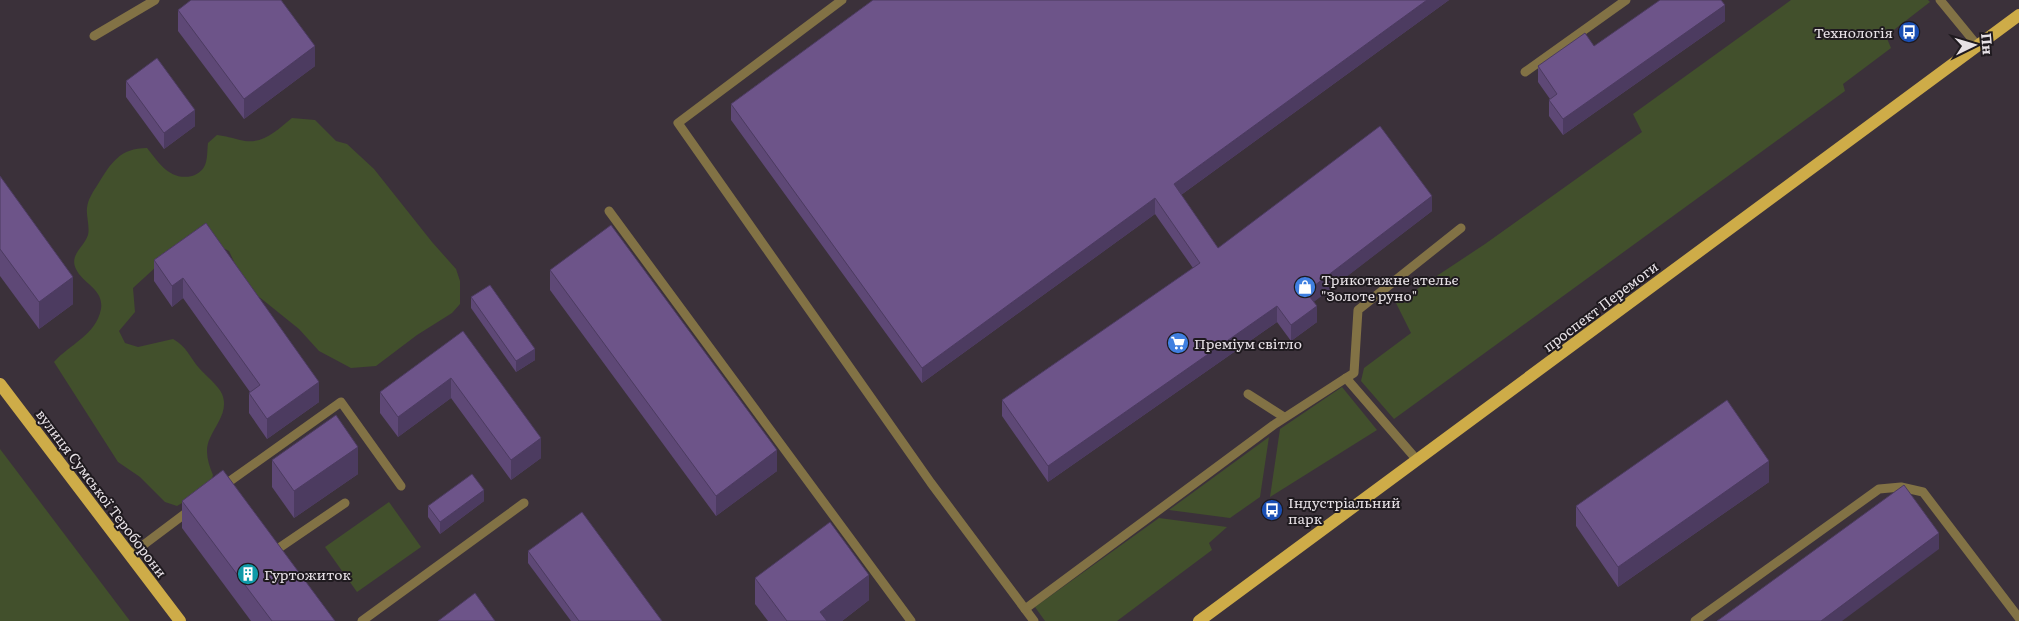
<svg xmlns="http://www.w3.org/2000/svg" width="2019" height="621" font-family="Literata,serif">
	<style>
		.green { fill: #42502c }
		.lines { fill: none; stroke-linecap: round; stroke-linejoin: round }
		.lane { stroke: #827245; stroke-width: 9 }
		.primary { stroke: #ceac48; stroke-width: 12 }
		.wall { fill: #5e4876 }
		.shaded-wall { fill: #4c3b60 }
		.building { fill: #6d5489; stroke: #4c3b60 }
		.labels { text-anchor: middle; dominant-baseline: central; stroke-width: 4; stroke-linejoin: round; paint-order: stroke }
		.poi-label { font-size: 14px; fill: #e7e1e6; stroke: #1f1a1f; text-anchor: start }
		.street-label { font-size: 14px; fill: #e7e1e6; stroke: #1f1a1f }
	</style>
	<rect width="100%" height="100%" fill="#3b313a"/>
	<g class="green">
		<path d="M1791,0H1928L1930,2L1886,36L1891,48L1843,84L1845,91L1394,419L1361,381L1364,368L1411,333L1396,303L1485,244L1642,132L1633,114Z"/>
		<path d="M292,118L315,120L336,141L347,144L374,169L432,242L456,269L460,281V304L452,313L417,335L376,366L351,368L319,351L299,329L258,296L236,266L229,251L202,237L169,255L133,288L135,312L119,331L125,343L138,347L173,339C187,347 189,356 199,368C205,375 218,385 222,394C229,411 216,424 210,438C204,450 208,463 213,475L209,487L177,506L165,502L140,477L118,462L54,362C70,344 96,335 101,309C104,289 83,284 76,269C69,255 84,247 88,235C90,227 86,216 87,208C88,199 93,192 98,184C111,163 120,148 147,148C159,163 170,181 192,176C196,175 202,171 204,167C208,161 207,149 208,143L217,135C226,136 232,138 240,140C262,146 276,131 292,118Z"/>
		<path d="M1342,387L1377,430L1270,497L1280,429Z"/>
		<path d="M1269,437L1260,497L1230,518L1169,510Z"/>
		<path d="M0,449L130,621H0Z"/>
		<path d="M389,502L421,547L357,592L325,547Z"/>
		<path d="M1159,518L1227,527L1209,543L1212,550L1117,621H1045L1035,607Z"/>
	</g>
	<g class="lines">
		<g class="lane">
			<path d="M842,0L678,123L931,483L1034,621"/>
			<path d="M1940,0L1977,45"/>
			<path d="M94,36L155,0"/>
			<path d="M1525,72L1626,0"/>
			<path d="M609,211L911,621"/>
			<path d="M1248,394L1284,417"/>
			<path d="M1417,460L1346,378L1354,373L1358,310L1461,228"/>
			<path d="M230,481L341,402L401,486"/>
			<path d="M279,548L345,503"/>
			<path d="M130,555L190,510"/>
			<path d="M1025,609L1275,424L1346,378"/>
			<path d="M362,621L524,503"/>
			<path d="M1695,621L1879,489L1901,487L1923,492L2019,618"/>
		</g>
		<g class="primary">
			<path d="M0,384L180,621"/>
			<path d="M1199,621L2019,15"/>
		</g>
	</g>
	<g class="wall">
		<path d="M873,0H1449L1181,195L1218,248L1432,211L1313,302L1317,322L1291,341L1277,322L1048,482L1002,416V400L1193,268L1155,214L922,383L731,120V104Z"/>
		<path d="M178,10L315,66L244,119L178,31Z"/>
		<path d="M1725,21L1563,135L1549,116V100L1550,99L1538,82V66L1594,46Z"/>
		<path d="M126,81L195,126L164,149L126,97Z"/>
		<path d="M0,176L73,304L39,329L0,276Z"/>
		<path d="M206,223L319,402L267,439L249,413V393L250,392L183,298L172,307L154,281V260Z"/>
		<path d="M550,270L777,471L716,516L550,290Z"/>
		<path d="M471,297L535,360L516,372L471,308Z"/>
		<path d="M463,331L541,458L511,480L451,398L398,437L380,413V392Z"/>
		<path d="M272,460L358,474L294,518L272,487Z"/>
		<path d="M1769,482L1618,587L1576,526V506Z"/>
		<path d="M182,501L335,621H251L182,528Z"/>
		<path d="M484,501L440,534L428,517V506Z"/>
		<path d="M528,551L662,621H571L528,563Z"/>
		<path d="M755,578L869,600L842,621H768L755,604Z"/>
	</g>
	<g class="shaded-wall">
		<path d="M1427,0H1449L1174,200V184Z"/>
		<path d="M1725,5V21L1563,135V119Z"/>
		<path d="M315,46V66L244,119V99Z"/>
		<path d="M195,110V126L164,149V133Z"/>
		<path d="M1432,196V211L1306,308V292Z"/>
		<path d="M1155,198V214L922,383V368Z"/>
		<path d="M73,277V304L39,329V302Z"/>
		<path d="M183,278V298L172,307V286Z"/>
		<path d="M1277,306V322L1048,482V466Z"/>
		<path d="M1317,306V322L1291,341V325Z"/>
		<path d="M535,349V360L516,372V361Z"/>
		<path d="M451,378V398L398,437V417Z"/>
		<path d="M319,382V402L267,439V419Z"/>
		<path d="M541,438V458L511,480V460Z"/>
		<path d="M358,447V474L294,518V491Z"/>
		<path d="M777,450V471L716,516V496Z"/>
		<path d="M1769,461V482L1618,587V567Z"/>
		<path d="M484,490V501L440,534V522Z"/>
		<path d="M1939,533V549L1842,621H1821Z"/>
		<path d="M869,575V600L842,621H820V612Z"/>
	</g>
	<g class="building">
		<path d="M191,0H281L315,46L244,99L178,10Z"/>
		<path d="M873,0H1427L1174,184L1218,248L1380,126L1432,196L1306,292L1317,306L1291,325L1277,306L1048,466L1002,400L1200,263L1155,198L922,368L731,104Z"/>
		<path d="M1660,0H1721L1725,5L1563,119L1549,100L1557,94L1538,66L1585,33L1594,46Z"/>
		<path d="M157,58L195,110L164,133L126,81Z"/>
		<path d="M0,176L73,277L39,302L0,249Z"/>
		<path d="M206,223L319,382L267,419L249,393L260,385L183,278L172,286L154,260Z"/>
		<path d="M611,225L777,450L716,496L550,270Z"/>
		<path d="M490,285L535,349L516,361L471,297Z"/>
		<path d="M463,331L541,438L511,460L451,378L398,417L380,392Z"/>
		<path d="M1727,400L1769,461L1618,567L1576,506Z"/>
		<path d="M336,415L358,447L294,491L272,460Z"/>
		<path d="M223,470L335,621H272L182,501Z"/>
		<path d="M472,474L484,490L440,522L428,506Z"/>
		<path d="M1904,485L1939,533L1821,621H1717Z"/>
		<path d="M582,512L662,621H579L528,551Z"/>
		<path d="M830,522L869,575L820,612L827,621H787L755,578Z"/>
		<path d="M475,593L495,621H438Z"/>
	</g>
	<defs>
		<g id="bus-disc" transform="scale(1.125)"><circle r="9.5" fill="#1a4fb4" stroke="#1f1a1f"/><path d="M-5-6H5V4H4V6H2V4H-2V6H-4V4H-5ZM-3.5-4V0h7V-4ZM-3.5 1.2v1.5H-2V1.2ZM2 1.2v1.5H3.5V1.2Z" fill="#fff"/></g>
		<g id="shop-disc" transform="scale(1.125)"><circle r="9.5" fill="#3f7fe0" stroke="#1f1a1f"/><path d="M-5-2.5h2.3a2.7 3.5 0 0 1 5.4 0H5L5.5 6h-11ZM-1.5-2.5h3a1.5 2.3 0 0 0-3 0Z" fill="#fff"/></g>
		<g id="supermarket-disc" transform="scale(1.125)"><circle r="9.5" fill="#3f7fe0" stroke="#1f1a1f"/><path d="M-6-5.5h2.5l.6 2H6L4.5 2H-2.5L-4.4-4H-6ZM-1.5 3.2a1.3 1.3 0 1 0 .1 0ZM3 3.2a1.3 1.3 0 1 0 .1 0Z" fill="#fff"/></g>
		<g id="building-disc" transform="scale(1.125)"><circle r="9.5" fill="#0f9aa8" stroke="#1f1a1f"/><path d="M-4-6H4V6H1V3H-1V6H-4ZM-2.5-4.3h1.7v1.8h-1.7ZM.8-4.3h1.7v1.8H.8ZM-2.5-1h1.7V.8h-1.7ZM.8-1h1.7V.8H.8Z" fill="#fff"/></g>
	</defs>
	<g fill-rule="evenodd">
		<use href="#bus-disc" x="1909" y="32"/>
		<use href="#shop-disc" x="1305" y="287"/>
		<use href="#supermarket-disc" x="1178" y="343"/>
		<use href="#bus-disc" x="1272" y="510"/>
		<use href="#building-disc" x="248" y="574"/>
	</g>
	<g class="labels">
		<g class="poi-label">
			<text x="1893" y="32" text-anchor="end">Технологія</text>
			<text x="1321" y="279">Трикотажне ательє<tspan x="1321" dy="16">"Золоте руно"</tspan></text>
			<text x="1194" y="343">Преміум світло</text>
			<text x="1288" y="502">Індустріальний<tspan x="1288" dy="16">парк</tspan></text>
			<text x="264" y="574">Гуртожиток</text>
		</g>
		<g class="street-label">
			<text transform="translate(1600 306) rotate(-37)">проспект Перемоги</text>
			<text transform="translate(102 493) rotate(53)">вулиця Сумської Тероборони</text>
		</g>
	</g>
	<g transform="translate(1974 45) rotate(85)" stroke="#1f1a1f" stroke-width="4" paint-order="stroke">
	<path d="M0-4L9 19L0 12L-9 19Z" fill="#e7e1e6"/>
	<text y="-8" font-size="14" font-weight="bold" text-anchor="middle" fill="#e7e1e6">Пн</text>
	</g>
</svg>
